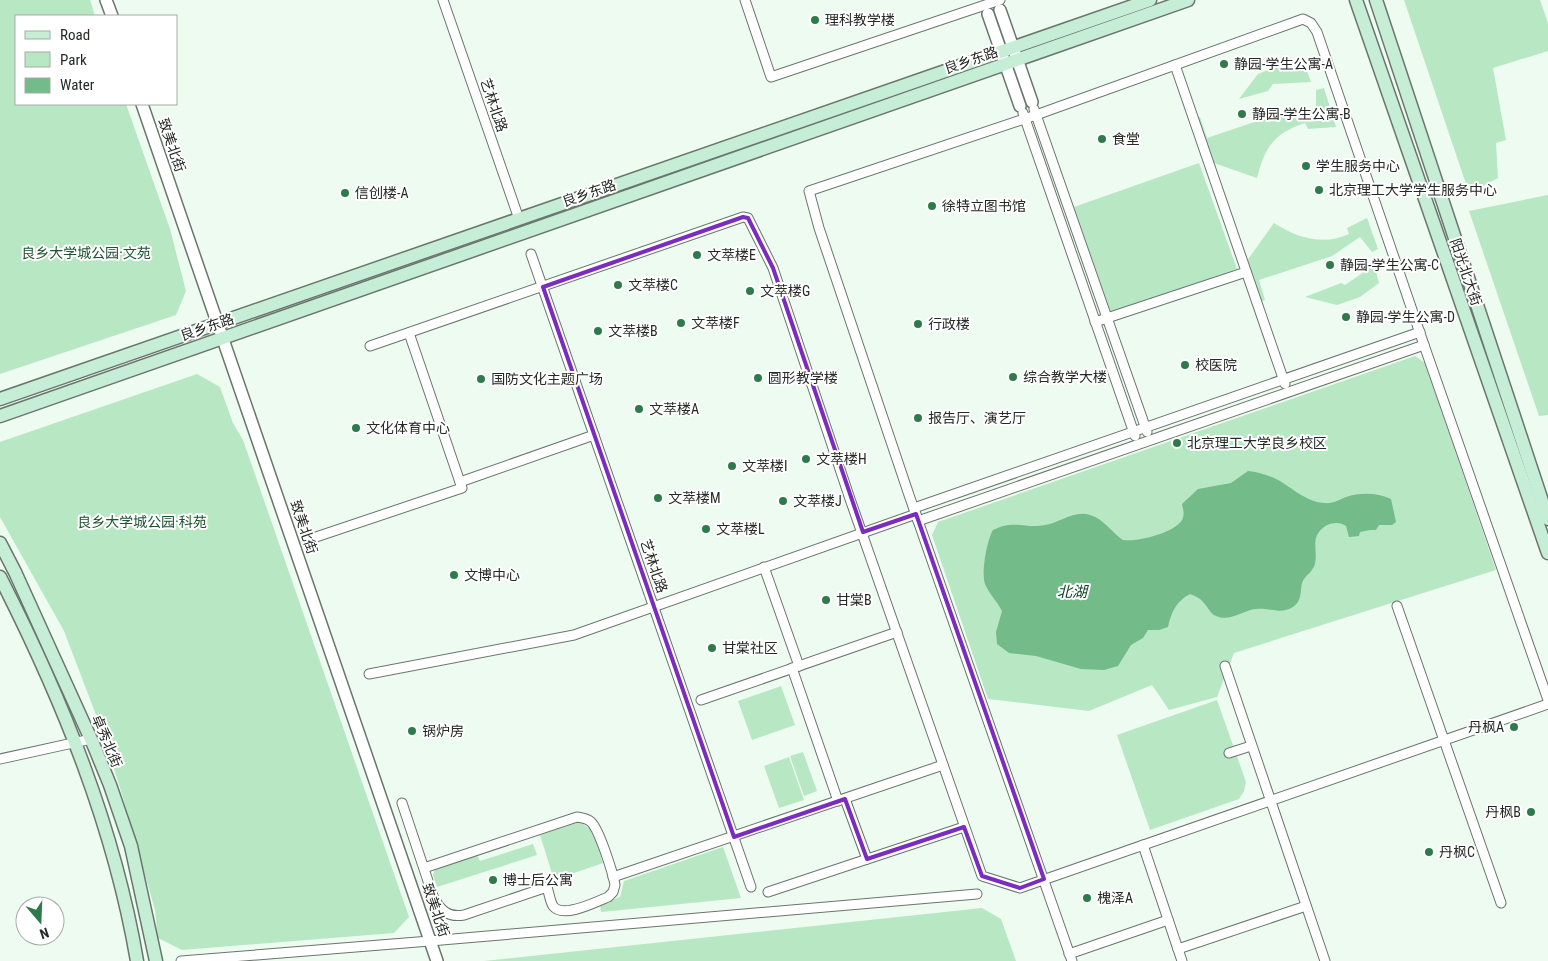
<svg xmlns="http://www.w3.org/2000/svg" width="1548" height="961" font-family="'Roboto Condensed','Noto Sans SC',sans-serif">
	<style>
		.green { fill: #b8e7c4 }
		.water { fill: #73bb89 }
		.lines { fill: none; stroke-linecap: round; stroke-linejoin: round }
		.minor-casing { stroke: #6a766d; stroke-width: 11 }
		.tertiary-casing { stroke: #6a766d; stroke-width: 14 }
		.secondary-casing { stroke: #6a766d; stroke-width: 15 }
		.minor { stroke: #fff; stroke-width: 9 }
		.tertiary { stroke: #fff; stroke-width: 11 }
		.secondary { stroke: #c6edd6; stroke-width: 12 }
		.marked { fill: none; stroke: #7b2cbf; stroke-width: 4; stroke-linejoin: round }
		.poi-dot { fill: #2d7b4a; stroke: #fff; stroke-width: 2 }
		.labels { text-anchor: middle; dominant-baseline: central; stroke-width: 4; stroke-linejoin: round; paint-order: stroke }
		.poi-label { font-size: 14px; fill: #252a26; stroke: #fff; text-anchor: start }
		.street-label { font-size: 14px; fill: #252a26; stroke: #fff }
		.park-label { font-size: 14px; fill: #1e5231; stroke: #fff }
		.water-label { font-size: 15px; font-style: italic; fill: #104727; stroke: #fff }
	</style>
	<rect width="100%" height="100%" fill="#eefbf1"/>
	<g class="green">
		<path d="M0,0H90L95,16H16V104H126L170,229L186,291L176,315L0,374Z"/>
		<path d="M1404,0H1540L1548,23V51L1493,68L1506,140L1496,143L1498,178L1469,193Z"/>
		<path d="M1305,66L1311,82L1273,84L1268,91L1239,99L1258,74L1276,67Z"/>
		<path d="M1324,88L1336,127L1308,129L1305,123C1274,133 1265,147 1257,178L1208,161L1194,119L1200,117L1207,138L1284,112L1316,111V90Z"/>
		<path d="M1199,163L1237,269L1111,313L1074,207Z"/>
		<path d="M1548,195V415L1539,416L1469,211Z"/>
		<path d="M1367,218L1378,249L1372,252L1360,237L1332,256L1259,280L1265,300L1257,303L1244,265L1274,223C1297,238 1323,246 1349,234L1347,228Z"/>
		<path d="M1374,265L1379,283L1360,297L1337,305L1305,297L1341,283L1345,285Z"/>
		<path d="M1415,356L1425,363L1496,570L1234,653L1217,697L1169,710L1152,685L1089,711L988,699L932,535L938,522Z"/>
		<path d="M197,374L220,387L233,423L243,440L409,917L394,933L182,950L158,938L155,910L122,794L101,728L64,631L0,517V442Z"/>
		<path d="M781,686L795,725L752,740L738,701Z"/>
		<path d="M1217,700L1246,782L1244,791L1239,799L1150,830L1117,735Z"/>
		<path d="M803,752L817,791L804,796L790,756Z"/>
		<path d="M789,757L804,800L779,808L764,766Z"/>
		<path d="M580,822L593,831L603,863L554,880L540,835Z"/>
		<path d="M533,844L537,855L437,887L433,875L435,869L477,855L480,861Z"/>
		<path d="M723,847L741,898L601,912L600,904L620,897L624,881Z"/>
		<path d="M982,908L1001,919L1016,961H484Z"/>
	</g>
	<path class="water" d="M1248,471C1259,472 1271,476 1280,481C1294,490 1308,502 1324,503C1333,504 1339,500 1346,497C1361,492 1378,493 1391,499L1396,522L1392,525H1379L1376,530H1370L1360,532L1359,536L1349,537L1346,526C1336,519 1320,525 1316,538C1314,546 1317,555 1315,564C1313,572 1304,576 1302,583C1300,592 1302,601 1293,607C1280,615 1269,607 1256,609C1244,610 1231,621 1219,617C1210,615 1209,608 1203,602C1200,598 1195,596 1190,594C1176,601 1171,613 1168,627L1159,630H1148L1143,638L1131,645L1118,666L1104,670L1081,669L1036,656L1009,653L997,644L996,632L1002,611C997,601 989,594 985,584C981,573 987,540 993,530C1014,519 1025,529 1045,525C1060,523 1074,510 1090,515C1103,518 1112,533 1123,540C1138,542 1174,533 1182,520C1185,515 1183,509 1182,504L1198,489L1231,483Z"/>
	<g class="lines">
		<g class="minor-casing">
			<g id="minor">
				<path d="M443,0L519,219"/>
				<path d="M745,0L771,77L1000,0"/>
				<path d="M1175,65L1285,384"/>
				<path d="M1034,109L1147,432"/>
				<path d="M1023,113L1135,436"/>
				<path d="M531,254L751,887"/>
				<path d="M1095,322L1246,272"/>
				<path d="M370,346L743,217L748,218L773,268L850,499L982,876L1020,888L1548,704"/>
				<path d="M460,482L594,435"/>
				<path d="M914,508L1420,332"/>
				<path d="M918,521L1424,345"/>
				<path d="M310,539L462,488L409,333"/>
				<path d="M764,567L799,666"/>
				<path d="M1397,606L1501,903"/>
				<path d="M1225,666L1325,961"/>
				<path d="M792,668L838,801"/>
				<path d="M369,674L574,635L916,514"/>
				<path d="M701,700L897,632"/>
				<path d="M1229,753L1251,746"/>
				<path d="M0,759L91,739"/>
				<path d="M845,799L867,859"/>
				<path d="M402,803L433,896C440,910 448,918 464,915L547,887C549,893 550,901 553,906C563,919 596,902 608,897L613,892L615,885C613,873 599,829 591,822C587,818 582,818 577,817L424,868"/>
				<path d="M1143,845L1182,961"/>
				<path d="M613,877L943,765"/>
				<path d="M768,892L964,827"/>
				<path d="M1178,949L1306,906"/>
				<path d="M1069,954L1168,920"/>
				<path d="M181,961L430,941L977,894"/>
				<path d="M1072,961L909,495L819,228L809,191L1036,115L1303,19L1311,23L1317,32L1424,345L1548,700"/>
			</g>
		</g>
		<g class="tertiary-casing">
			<g id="tertiary">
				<path d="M106,0L112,16"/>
				<path d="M1000,10L1032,102"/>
				<path d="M988,14L1020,106"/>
				<path d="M142,104L437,961"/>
			</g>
		</g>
		<g class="secondary-casing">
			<g id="secondary">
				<path d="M1356,0L1548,553"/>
				<path d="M1376,0L1548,519"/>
				<path d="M0,399L1150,0"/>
				<path d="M0,416L1188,0"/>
				<path d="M0,543L15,572L94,746L110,785L131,846L156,961"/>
				<path d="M0,577C62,699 114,826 137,961"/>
			</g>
		</g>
		<use href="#minor" class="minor"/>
		<use href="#tertiary" class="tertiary"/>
		<use href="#secondary" class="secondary"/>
	</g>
	<path class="marked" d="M743,217L748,218L773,268L863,532L916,514L1044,879L1020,888L982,876L964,827L867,859L845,799L734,837L543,287Z"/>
	<g class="poi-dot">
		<circle cx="815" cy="20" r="5"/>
		<circle cx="1224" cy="64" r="5"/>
		<circle cx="1242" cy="114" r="5"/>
		<circle cx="1102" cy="139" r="5"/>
		<circle cx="1306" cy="166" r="5"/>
		<circle cx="1319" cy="190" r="5"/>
		<circle cx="345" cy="193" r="5"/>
		<circle cx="932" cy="206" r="5"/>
		<circle cx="697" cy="255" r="5"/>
		<circle cx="1330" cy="265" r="5"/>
		<circle cx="618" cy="285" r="5"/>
		<circle cx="750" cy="291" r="5"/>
		<circle cx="1346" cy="317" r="5"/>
		<circle cx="681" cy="323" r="5"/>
		<circle cx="918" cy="324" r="5"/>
		<circle cx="598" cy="331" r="5"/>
		<circle cx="1185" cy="365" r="5"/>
		<circle cx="1013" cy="377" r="5"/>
		<circle cx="758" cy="378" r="5"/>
		<circle cx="481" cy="379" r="5"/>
		<circle cx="639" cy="409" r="5"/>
		<circle cx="918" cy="418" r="5"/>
		<circle cx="356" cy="428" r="5"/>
		<circle cx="1177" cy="443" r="5"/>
		<circle cx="806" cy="459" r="5"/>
		<circle cx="732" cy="466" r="5"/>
		<circle cx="658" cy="498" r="5"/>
		<circle cx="783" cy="501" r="5"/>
		<circle cx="706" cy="529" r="5"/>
		<circle cx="454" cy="575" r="5"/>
		<circle cx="826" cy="600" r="5"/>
		<circle cx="712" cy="648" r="5"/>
		<circle cx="1514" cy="727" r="5"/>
		<circle cx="412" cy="731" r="5"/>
		<circle cx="1531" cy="812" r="5"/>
		<circle cx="1429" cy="852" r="5"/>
		<circle cx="493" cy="880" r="5"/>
		<circle cx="1087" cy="898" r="5"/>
	</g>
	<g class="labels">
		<g class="poi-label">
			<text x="825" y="20">理科教学楼</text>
			<text x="1234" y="64">静园-学生公寓-A</text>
			<text x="1252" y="114">静园-学生公寓-B</text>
			<text x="1112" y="139">食堂</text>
			<text x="1316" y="166">学生服务中心</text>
			<text x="1329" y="190">北京理工大学学生服务中心</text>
			<text x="355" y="193">信创楼-A</text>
			<text x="942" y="206">徐特立图书馆</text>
			<text x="707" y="255">文萃楼E</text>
			<text x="1340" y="265">静园-学生公寓-C</text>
			<text x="628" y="285">文萃楼C</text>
			<text x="760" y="291">文萃楼G</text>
			<text x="1356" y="317">静园-学生公寓-D</text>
			<text x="691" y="323">文萃楼F</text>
			<text x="928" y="324">行政楼</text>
			<text x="608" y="331">文萃楼B</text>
			<text x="1195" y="365">校医院</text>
			<text x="1023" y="377">综合教学大楼</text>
			<text x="768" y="378">圆形教学楼</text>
			<text x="491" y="379">国防文化主题广场</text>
			<text x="649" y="409">文萃楼A</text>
			<text x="928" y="418">报告厅、演艺厅</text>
			<text x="366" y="428">文化体育中心</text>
			<text x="1187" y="443">北京理工大学良乡校区</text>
			<text x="816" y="459">文萃楼H</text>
			<text x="742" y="466">文萃楼I</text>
			<text x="668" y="498">文萃楼M</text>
			<text x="793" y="501">文萃楼J</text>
			<text x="716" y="529">文萃楼L</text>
			<text x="464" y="575">文博中心</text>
			<text x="836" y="600">甘棠B</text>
			<text x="722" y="648">甘棠社区</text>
			<text x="1504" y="727" text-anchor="end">丹枫A</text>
			<text x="422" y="731">锅炉房</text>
			<text x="1521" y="812" text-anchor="end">丹枫B</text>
			<text x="1439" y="852">丹枫C</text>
			<text x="503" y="880">博士后公寓</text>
			<text x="1097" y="898">槐泽A</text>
		</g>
		<g class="street-label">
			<text transform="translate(971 60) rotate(-19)">良乡东路</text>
			<text transform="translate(494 105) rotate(71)">艺林北路</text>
			<text transform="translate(172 145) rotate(71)">致美北街</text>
			<text transform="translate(589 193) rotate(-19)">良乡东路</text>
			<text transform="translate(1466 272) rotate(71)">阳光北大街</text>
			<text transform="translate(207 327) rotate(-19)">良乡东路</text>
			<text transform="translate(304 527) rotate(71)">致美北街</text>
			<text transform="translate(654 566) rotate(71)">艺林北路</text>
			<text transform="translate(107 741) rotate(67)">卓秀北街</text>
			<text transform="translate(436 910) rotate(71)">致美北街</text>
		</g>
		<g class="park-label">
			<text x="86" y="253">良乡大学城公园·文苑</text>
			<text x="142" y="522">良乡大学城公园·科苑</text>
		</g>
		<g class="water-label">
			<text x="1072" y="592">北湖</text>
		</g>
	</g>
	<rect x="15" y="15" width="162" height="90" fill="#ffffff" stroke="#a8aaa8"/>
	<rect x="25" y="31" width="25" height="8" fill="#c6edd6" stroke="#a8aaa8"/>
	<text x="60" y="40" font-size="15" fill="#252a26">Road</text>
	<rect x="25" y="52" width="25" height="15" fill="#b8e7c4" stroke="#a8aaa8"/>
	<text x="60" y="65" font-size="15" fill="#252a26">Park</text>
	<rect x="25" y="78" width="25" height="15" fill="#73bb89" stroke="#a8aaa8"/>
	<text x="60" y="90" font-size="15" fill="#252a26">Water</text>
	<g transform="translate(40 921) rotate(161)"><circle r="24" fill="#ffffff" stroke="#a8aaa8"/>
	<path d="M0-4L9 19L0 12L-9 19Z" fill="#2d7b4a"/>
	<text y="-8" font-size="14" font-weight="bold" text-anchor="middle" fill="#252a26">N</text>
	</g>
</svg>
